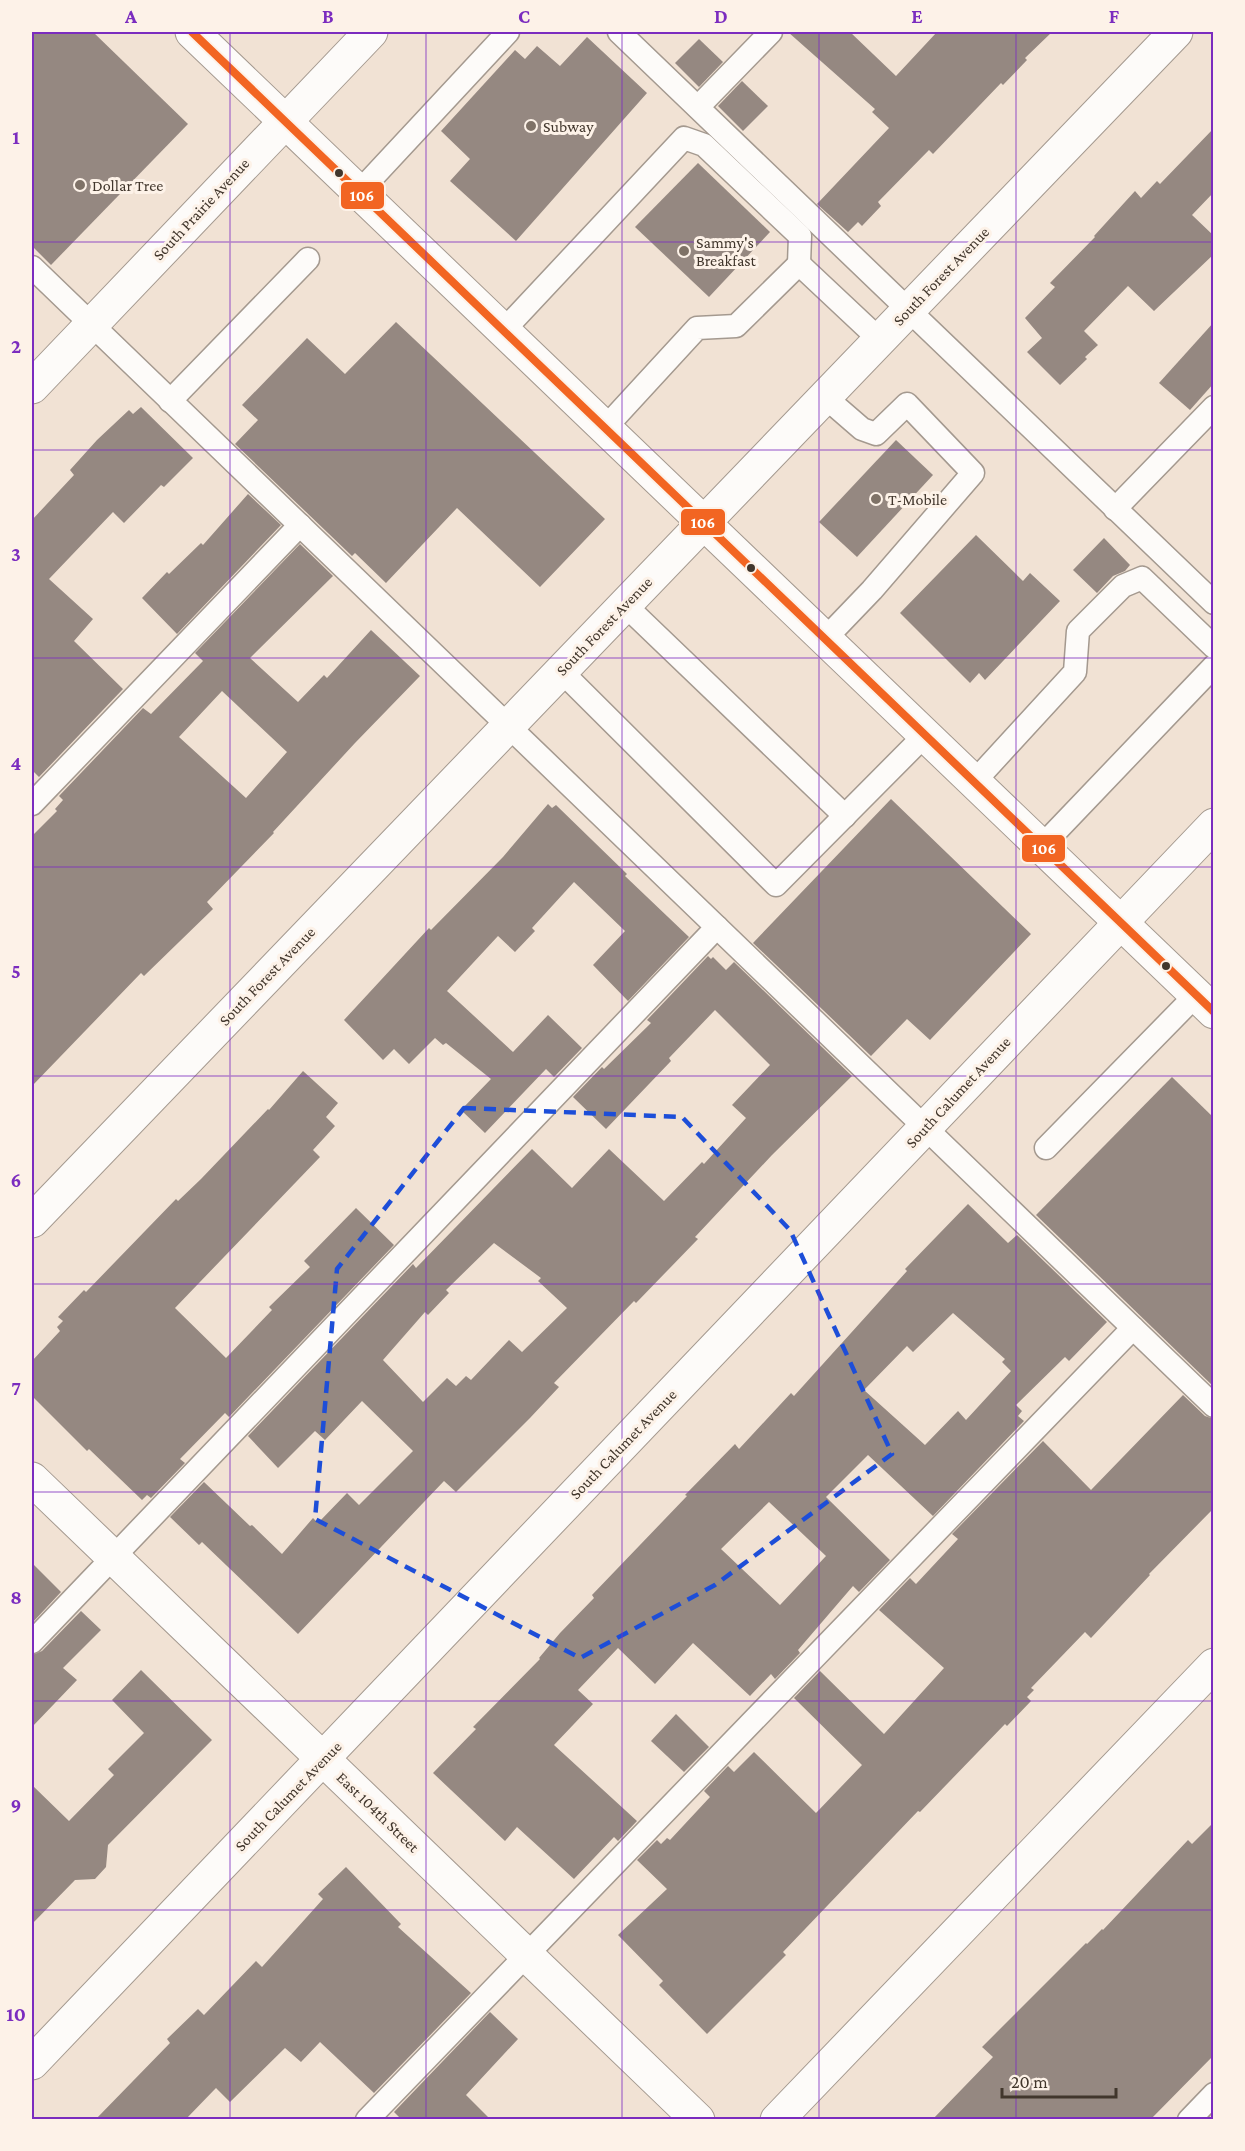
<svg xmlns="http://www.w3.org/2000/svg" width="1245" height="2151" font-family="'Crimson Pro',serif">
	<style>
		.building { fill: #958881; fill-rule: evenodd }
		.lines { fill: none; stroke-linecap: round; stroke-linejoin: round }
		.service-casing { stroke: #a4998f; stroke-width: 25 }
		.minor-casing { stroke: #a4998f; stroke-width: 35 }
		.tertiary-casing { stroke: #a4998f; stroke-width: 35 }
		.secondary-casing { stroke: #a4998f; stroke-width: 35 }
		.service { stroke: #fdfbf9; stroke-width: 22 }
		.minor { stroke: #fdfbf9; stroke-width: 33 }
		.tertiary { stroke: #fdfbf9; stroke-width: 33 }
		.secondary { stroke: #fdfbf9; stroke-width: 33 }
		.bus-1-casing { stroke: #fdf2e8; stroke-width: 12 }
		.bus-1 { stroke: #f26522; stroke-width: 8 }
		.marked { fill: none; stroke: #1d4ed8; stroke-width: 4.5; stroke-dasharray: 12 8; stroke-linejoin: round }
		.grid { fill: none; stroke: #7b2cbf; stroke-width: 1.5; stroke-opacity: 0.55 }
		.poi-dot { fill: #7f7267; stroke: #fdf2e8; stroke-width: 2 }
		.bus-dot { fill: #41362c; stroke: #fdf2e8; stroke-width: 2 }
		.labels { text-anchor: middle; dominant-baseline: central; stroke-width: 6; stroke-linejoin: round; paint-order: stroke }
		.poi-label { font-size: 16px; fill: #41362c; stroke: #fdf2e8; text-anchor: start }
		.street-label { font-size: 16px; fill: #41362c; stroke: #fdf2e8 }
		.line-badge { stroke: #fdf2e8; stroke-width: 2 }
		.badge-label { font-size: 16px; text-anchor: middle; font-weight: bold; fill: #fff }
		.neatline { fill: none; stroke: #7b2cbf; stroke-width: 2 }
		.grid-label { font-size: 20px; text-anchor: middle; font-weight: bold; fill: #7b2cbf }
	</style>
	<rect width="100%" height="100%" fill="#f1e2d4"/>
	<g class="building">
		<path d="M32,32H93L188,124L51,265L32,246Z"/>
		<path d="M788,32H850L896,76L937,32H1052L1025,58L1027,60L1003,85L1001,83L933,154L929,150L878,202L881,206L862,226L858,222L848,232L817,204L889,128L872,112L875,109Z"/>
		<path d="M587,37L647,93L516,241L450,181L470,159L441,131L515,50L525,59L537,46L560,66Z"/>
		<path d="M699,39L723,62L699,87L675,63Z"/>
		<path d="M742,81L768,106L743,131L718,106Z"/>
		<path d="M1214,128V192L1192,215L1214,236V254L1154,311L1128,286L1084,331L1098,345L1085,357L1087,359L1060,385L1027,352L1042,338L1025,318L1055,287L1050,283L1095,237L1094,236L1135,191L1141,198L1157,181L1160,184Z"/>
		<path d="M698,163L770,232L709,297L635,227Z"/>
		<path d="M396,322L605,519L540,587L457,508L386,583L355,553L352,556L235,444L258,420L242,405L307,338L345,374Z"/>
		<path d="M1214,322V383L1190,410L1159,383Z"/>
		<path d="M141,407L193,458L164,487L161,485L124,523L113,512L49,579L93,619L74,641L123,689L39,777L32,770V520L74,475L70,470L97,440L129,410L133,414Z"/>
		<path d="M896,440L933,475L857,557L819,522Z"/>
		<path d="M248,494L281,525L177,634L142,598L167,572L169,574L201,543L203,545Z"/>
		<path d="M976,535L1023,581L1030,573L1060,601L985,680L979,673L970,683L900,613Z"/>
		<path d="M1104,538L1130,565L1125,571L1113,576L1097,593L1073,570Z"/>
		<path d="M300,544L333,576L250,658L298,702L324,675L327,678L371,630L420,676L355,743L273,832L274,833L207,902L213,909L144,976L141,973L32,1086V836L57,811L55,809L63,800L59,796L143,708L151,714L203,661L195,653ZM222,691L287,752L246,798L179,737Z"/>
		<path d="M891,799L1031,934L930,1040L907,1019L871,1056L753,943Z"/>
		<path d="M548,804L552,808L556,805L627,874L625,876L689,937L628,1001L593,965L625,931L574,882L532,928L535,931L515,952L498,936L447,991L513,1052L548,1015L582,1048L554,1077L546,1069L485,1133L461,1110L491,1079L446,1043L443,1045L435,1038L409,1064L394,1049L383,1060L344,1020L429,928L431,930L503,857Z"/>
		<path d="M708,956L711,959L713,957L726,970L734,962L852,1076L772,1155L695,1237L698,1239L636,1303L634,1301L554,1383L559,1387L530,1418L456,1492L444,1481L298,1634L202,1542L199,1545L170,1517L204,1482L250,1526L252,1525L282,1554L313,1518L318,1523L347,1493L359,1505L413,1451L362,1401L325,1440L315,1431L278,1468L248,1436L413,1264L416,1268L532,1149L572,1188L609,1149L664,1201L702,1162L704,1164L746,1118L732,1105L770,1065L715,1010L669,1058L671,1061L606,1129L573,1097L602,1067L604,1069L651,1023L647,1020ZM494,1243L541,1278L538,1281L567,1308L522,1352L509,1340L471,1380L466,1376L456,1386L447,1378L423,1402L383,1360L425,1312L428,1315L449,1293L446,1290Z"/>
		<path d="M303,1071L338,1103L326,1117L335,1126L313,1150L320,1157L175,1308L226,1358L272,1310L269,1307L310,1267L304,1261L356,1208L394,1245L229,1417L225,1413L180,1459L185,1463L151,1498L147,1495L142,1500L89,1449L87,1451L32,1396V1361L60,1331L57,1327L63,1321L58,1317L84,1290L86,1292L176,1199L178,1201L201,1179L268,1109L269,1110Z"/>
		<path d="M1172,1077L1214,1118V1387L1036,1215Z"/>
		<path d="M968,1204L1008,1243L1017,1235L1107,1322L1069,1361L1065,1357L1016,1405L1022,1411L1018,1416L1024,1421L933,1516L868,1455L826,1497L890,1560L859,1592L853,1586L798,1650L800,1653L775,1679L771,1674L750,1696L693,1643L655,1684L618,1648L578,1690L593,1704L554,1745L637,1821L618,1841L614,1837L574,1879L517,1827L505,1841L433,1773L476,1729L473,1727L540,1659L539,1658L560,1633L594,1598L592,1595L687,1496L685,1495L735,1444L739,1449L791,1393L794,1396L907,1271L905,1269ZM953,1313L1005,1359L1002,1362L1011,1371L966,1420L958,1411L925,1445L864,1390L907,1346L913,1352ZM769,1502L826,1556L780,1605L721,1549Z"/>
		<path d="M1183,1395L1205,1416L1214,1419V1508L1149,1574L1150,1575L1091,1638L1085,1632L1031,1688L1034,1690L1027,1697L1031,1701L1007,1726L1005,1724L977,1753L920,1812L918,1811L783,1952L786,1955L707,2034L659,1985L663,1981L618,1935L667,1889L637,1860L657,1840L661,1844L667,1838L670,1840L710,1797L704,1791L728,1766L734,1772L754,1752L816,1813L862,1765L794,1698L820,1671L884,1734L944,1668L879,1610L910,1578L916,1584L958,1539L952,1534L1043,1441L1091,1490Z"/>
		<path d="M32,1563L61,1592L32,1623Z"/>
		<path d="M81,1611L101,1630L63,1668L77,1680L32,1727V1655L42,1651Z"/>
		<path d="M141,1670L212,1740L108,1845L106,1867L95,1879L75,1880L32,1924V1785L69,1821L114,1775L108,1769L144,1733L112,1700Z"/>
		<path d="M676,1714L709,1747L684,1772L651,1741Z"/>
		<path d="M1214,1822V2055L1150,2120H932L993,2057L982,2047L1086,1943L1087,1944L1102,1929L1103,1930L1188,1840L1192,1844Z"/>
		<path d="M346,1867L401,1924L398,1927L471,1993L374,2093L320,2042L301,2062L285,2048L230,2102L216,2088L185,2120H95L170,2043L167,2039L198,2009L204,2015L256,1961L262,1967L323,1899L318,1894Z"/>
		<path d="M490,2012L518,2039L466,2095L491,2120H402L394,2112Z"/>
	</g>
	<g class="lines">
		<g class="service-casing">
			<g id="service">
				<path d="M619,32L1214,603"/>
				<path d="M698,107L771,32"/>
				<path d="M359,192L508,32"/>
				<path d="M32,267L1214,1406"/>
				<path d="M504,330L684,138L704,145L800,236L799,264"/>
				<path d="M825,397L862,429L876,434L907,404L973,473L872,590L825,639"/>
				<path d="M170,401L308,259"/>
				<path d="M605,428L697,328L736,326L799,264L880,340"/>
				<path d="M1115,509L1214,407"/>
				<path d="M625,605L845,816"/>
				<path d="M561,671L776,885L925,735"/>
				<path d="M974,782L1075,672L1078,631L1123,586L1142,578L1214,647"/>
				<path d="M32,804L300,525"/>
				<path d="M1041,847L1214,666"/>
				<path d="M1046,1148L1196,995"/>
				<path d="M32,1642L717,927"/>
				<path d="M367,2120L1133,1328"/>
				<path d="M1189,2120L1214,2094"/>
			</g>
		</g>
		<g class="minor-casing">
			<g id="minor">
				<path d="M32,387L371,32"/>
				<path d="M32,1221L1176,32"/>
				<path d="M32,1479L698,2120"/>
				<path d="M32,2063L1214,825"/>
			</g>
		</g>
		<g class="tertiary-casing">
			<path id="tertiary" d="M777,2120L1214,1665"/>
		</g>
		<g class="secondary-casing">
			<path id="secondary" d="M192,32L1214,1012"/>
		</g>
		<use href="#service" class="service"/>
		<use href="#minor" class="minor"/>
		<use href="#tertiary" class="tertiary"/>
		<use href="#secondary" class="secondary"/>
		<g class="bus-1-casing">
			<path id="bus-1" d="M192,32L1214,1012"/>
		</g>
		<use href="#bus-1" class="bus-1"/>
	</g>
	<path class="marked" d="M464,1108L682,1117L790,1230L892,1454L715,1585L580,1658L315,1519L337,1269Z"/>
	<path class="grid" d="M230,32V2120M426,32V2120M622,32V2120M819,32V2120M1016,32V2120M32,242H1214M32,450H1214M32,658H1214M32,867H1214M32,1076H1214M32,1284H1214M32,1492H1214M32,1701H1214M32,1910H1214"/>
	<g class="poi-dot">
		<circle cx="531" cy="126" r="6"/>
		<circle cx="80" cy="185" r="6"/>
		<circle cx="684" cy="251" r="6"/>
		<circle cx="876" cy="499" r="6"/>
	</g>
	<g class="bus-dot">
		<circle cx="339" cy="173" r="5"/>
		<circle cx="751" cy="568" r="5"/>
		<circle cx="1166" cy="966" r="5"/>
	</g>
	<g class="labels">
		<g class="poi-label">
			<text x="543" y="126">Subway</text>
			<text x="92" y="185">Dollar Tree</text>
			<text x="696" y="242">Sammy's<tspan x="696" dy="18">Breakfast</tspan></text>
			<text x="888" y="499">T-Mobile</text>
		</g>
		<g class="street-label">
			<text transform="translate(201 209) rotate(-47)">South Prairie Avenue</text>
			<text transform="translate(941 276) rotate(-46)">South Forest Avenue</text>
			<text transform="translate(604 626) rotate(-46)">South Forest Avenue</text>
			<text transform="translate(267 976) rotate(-46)">South Forest Avenue</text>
			<text transform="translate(958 1092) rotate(-47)">South Calumet Avenue</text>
			<text transform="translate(623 1444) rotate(-46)">South Calumet Avenue</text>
			<text transform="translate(288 1796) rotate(-46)">South Calumet Avenue</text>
			<text transform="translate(378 1812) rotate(44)">East 104th Street</text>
		</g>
	</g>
	<g class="line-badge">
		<rect x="340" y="181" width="45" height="29" rx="6" fill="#f26522"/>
		<rect x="680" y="508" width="46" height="28" rx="6" fill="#f26522"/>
		<rect x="1021" y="834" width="45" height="29" rx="6" fill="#f26522"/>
	</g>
	<g class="badge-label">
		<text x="362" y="201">106</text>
		<text x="703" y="528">106</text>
		<text x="1044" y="854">106</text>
	</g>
	<rect width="1245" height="2151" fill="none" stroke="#fdf2e8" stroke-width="66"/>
	<path d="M1002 2088v9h114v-9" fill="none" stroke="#41362c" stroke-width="3"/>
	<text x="1011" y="2088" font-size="18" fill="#41362c" stroke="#fdf2e8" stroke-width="4.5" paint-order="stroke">20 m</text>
	<rect x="33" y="33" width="1179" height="2085" class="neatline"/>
	<g class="grid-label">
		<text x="131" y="23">A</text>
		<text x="328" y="23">B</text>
		<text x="524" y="23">C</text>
		<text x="721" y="23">D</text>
		<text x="917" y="23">E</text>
		<text x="1114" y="23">F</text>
		<text x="16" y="144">1</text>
		<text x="16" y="353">2</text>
		<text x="16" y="561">3</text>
		<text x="16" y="770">4</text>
		<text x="16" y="978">5</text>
		<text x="16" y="1187">6</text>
		<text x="16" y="1395">7</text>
		<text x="16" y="1604">8</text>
		<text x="16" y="1812">9</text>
		<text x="16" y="2021">10</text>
	</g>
</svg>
